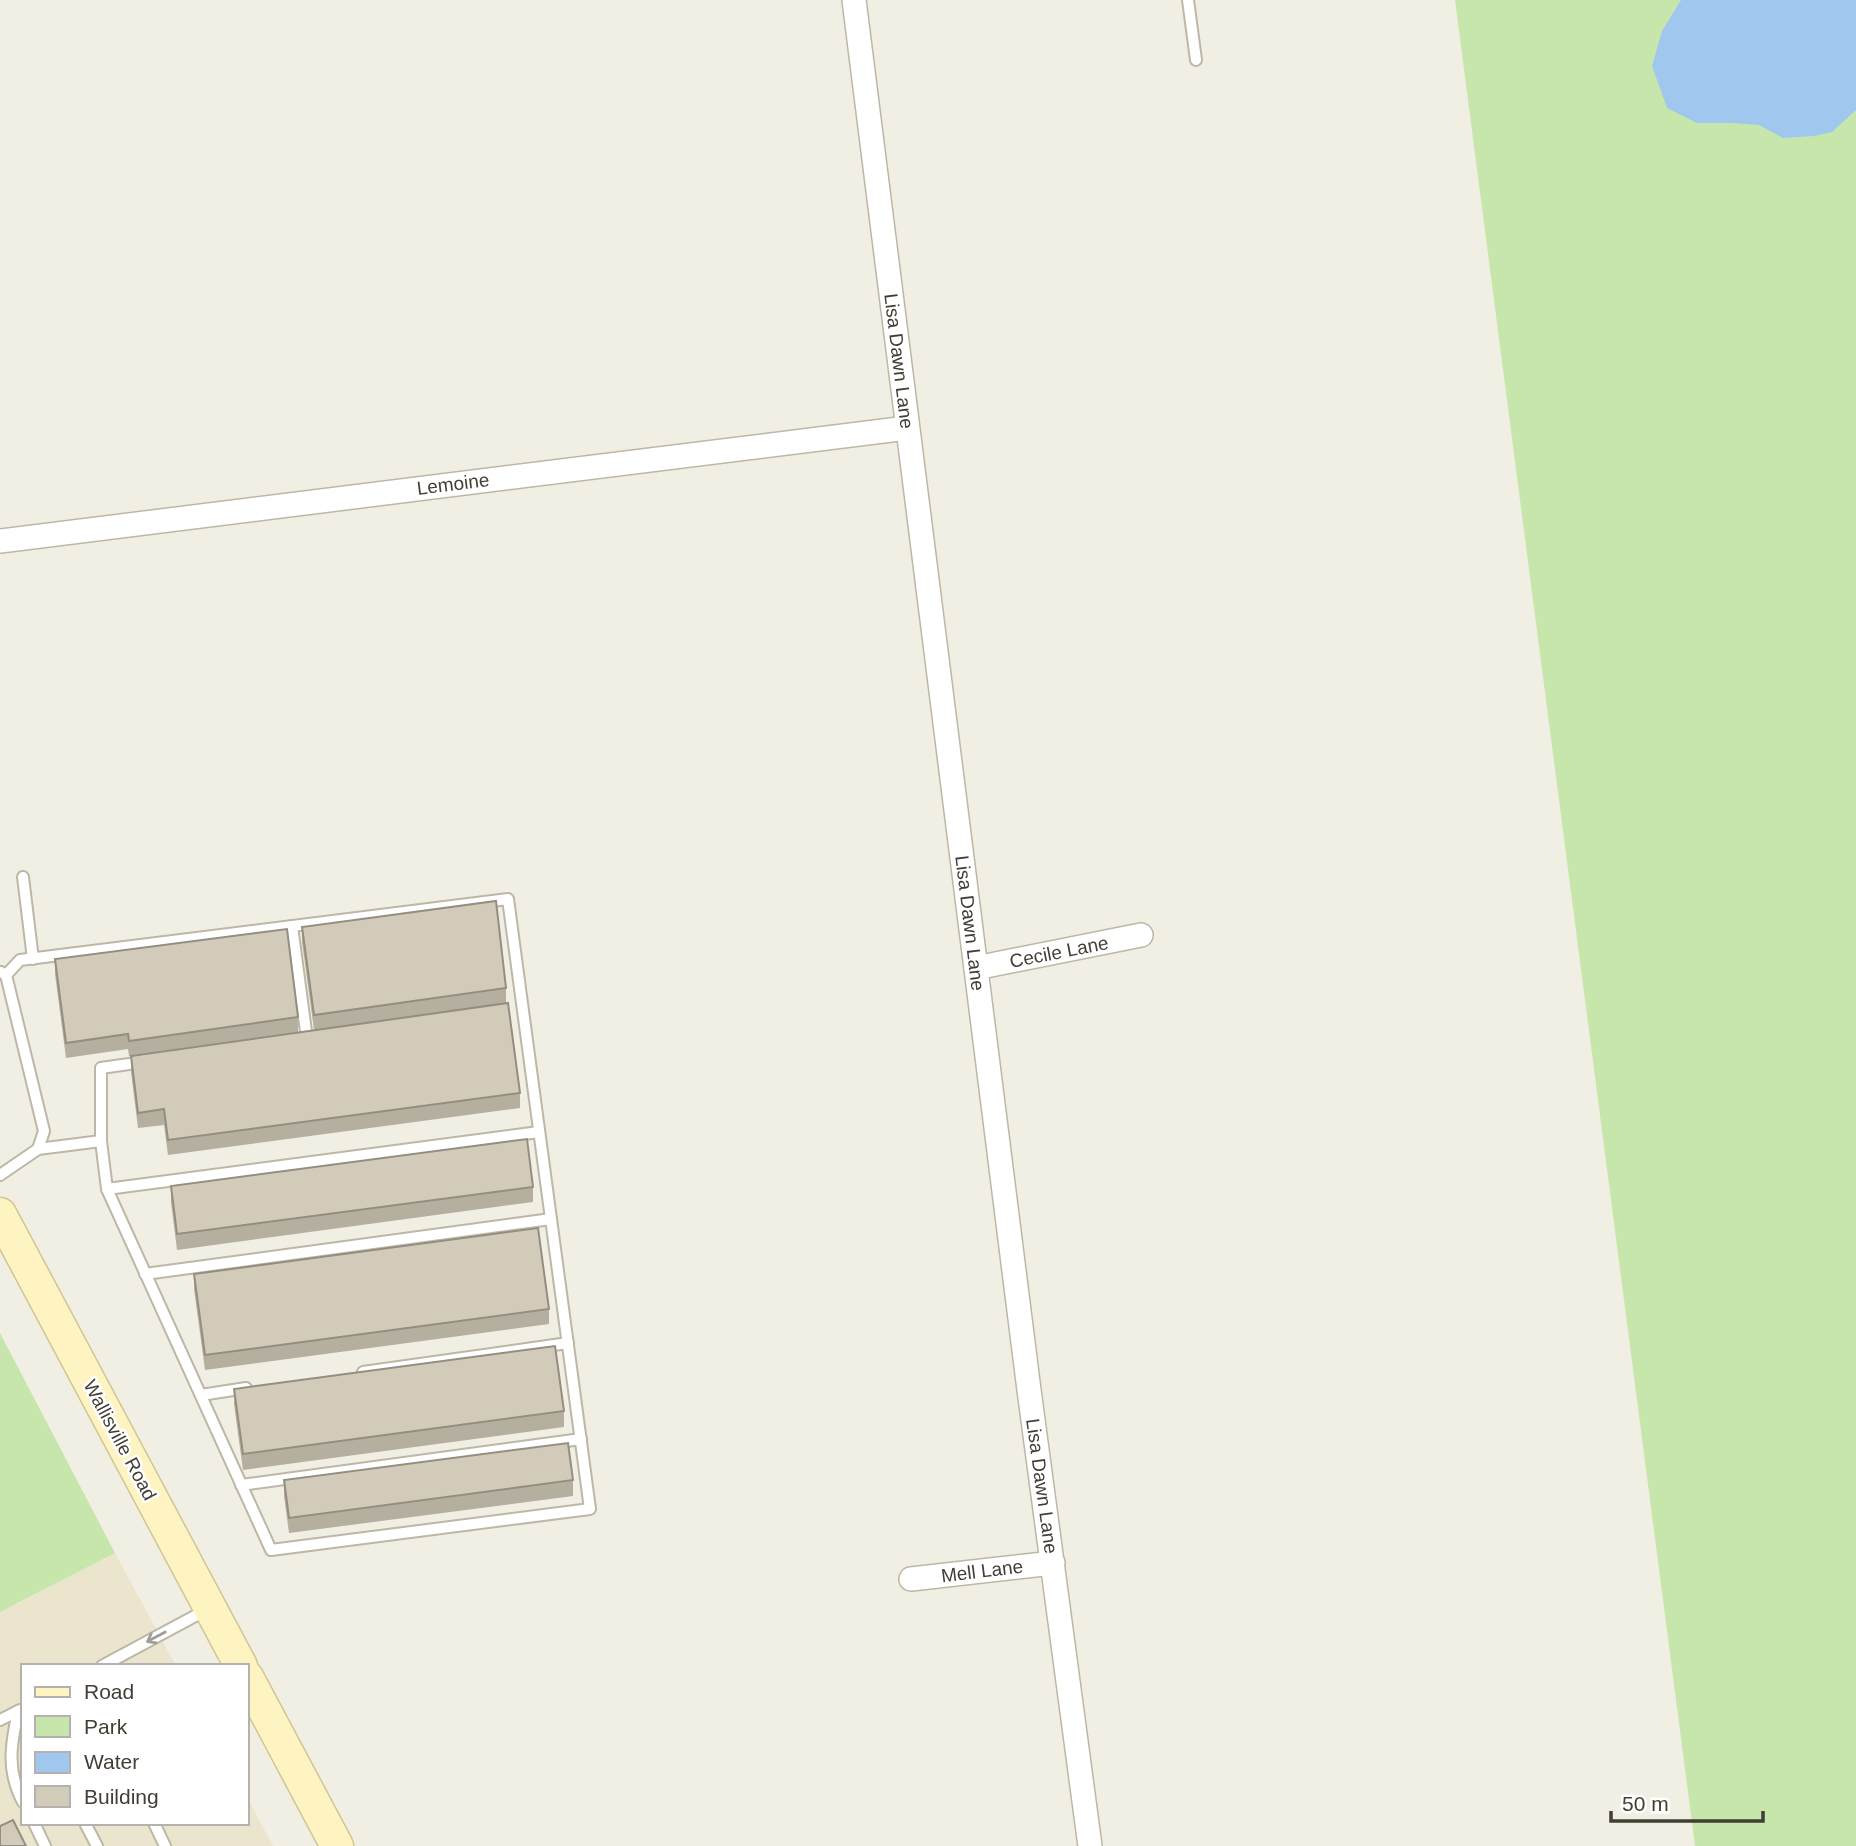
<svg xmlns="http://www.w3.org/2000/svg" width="1856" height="1846" font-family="Arial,sans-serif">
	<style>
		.education { fill: #ebe5cd }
		.green { fill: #c7e6ac }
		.water { fill: #a0c8ee }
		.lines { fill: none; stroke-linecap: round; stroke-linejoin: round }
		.lane-casing { stroke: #bdb7a6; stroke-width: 14 }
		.street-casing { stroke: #bdb7a6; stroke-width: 26 }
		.secondary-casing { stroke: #d1c694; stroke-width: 35 }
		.lane { stroke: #fff; stroke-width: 10 }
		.street { stroke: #fff; stroke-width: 23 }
		.secondary { stroke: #fdf4c1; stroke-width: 32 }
		.wall { fill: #b5af9f }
		.building { fill: #d3cbb9; stroke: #948e82; stroke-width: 2 }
		.oneway { stroke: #a19e9a }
		.labels { text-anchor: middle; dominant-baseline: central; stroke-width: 5; stroke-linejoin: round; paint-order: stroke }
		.street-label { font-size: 19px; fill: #433e34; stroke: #fff }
	</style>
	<rect width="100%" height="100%" fill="#f1eee3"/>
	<path class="education" d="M115,1553L176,1666H23V1823H247V1797L273,1846H0V1612Z"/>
	<g class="green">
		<path d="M1455,0H1856V1846H1695Z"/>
		<path d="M0,1333L115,1553L0,1612Z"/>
	</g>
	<path class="water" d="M1681,0H1856V110L1832,132L1814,136L1783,138L1759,125L1733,123H1697L1667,108L1652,66L1662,31Z"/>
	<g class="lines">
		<g class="lane-casing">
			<g id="lane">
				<path d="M1188,0L1196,60"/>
				<path d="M23,877L33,959"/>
				<path d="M292,926L307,1039"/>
				<path d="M6,975L20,960L508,899L590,1509L271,1550L107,1189L101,1141L38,1149"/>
				<path d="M101,1141V1068L143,1062"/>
				<path d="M0,1175L38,1149L44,1131L6,975L1,972"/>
				<path d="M107,1189L539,1132"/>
				<path d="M145,1274L551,1219"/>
				<path d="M363,1372L568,1343"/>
				<path d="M201,1395L246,1388"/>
				<path d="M241,1485L581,1439"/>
				<path d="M102,1666L208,1609"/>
				<path d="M18,1711C11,1744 6,1771 23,1802"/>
				<path d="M0,1720L20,1710"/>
				<path d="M34,1823L45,1846"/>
				<path d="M85,1823L97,1846"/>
				<path d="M154,1823L165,1846"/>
			</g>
		</g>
		<g class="street-casing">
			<g id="street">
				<path d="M854,0L1029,1390L1090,1846"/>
				<path d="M0,541L907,428"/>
				<path d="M976,968L1141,935"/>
				<path d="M911,1579L1053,1563"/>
			</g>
		</g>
		<g class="secondary-casing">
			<g id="secondary">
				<path d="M0,1214L241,1666"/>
				<path d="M247,1677L337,1846"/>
			</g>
		</g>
		<use href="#lane" class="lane"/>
		<use href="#street" class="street"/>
		<use href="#secondary" class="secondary"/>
	</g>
	<g class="wall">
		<path d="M302,927L506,988V1003L314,1030L302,942Z"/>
		<path d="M55,959L298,1017V1032L129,1056L128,1049L66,1058L55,974Z"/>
		<path d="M131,1056L520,1093V1108L168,1155L164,1125L138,1128L131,1072Z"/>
		<path d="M171,1186L533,1187V1202L177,1250L171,1202Z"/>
		<path d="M194,1274L549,1309V1324L205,1370L194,1289Z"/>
		<path d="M234,1389L564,1411V1427L243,1470L234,1404Z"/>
		<path d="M284,1480H573V1496L289,1533L284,1496Z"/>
	</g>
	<g class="building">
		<path d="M496,901L506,988L314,1015L302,927Z"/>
		<path d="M287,929L298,1017L129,1041L128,1034L66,1043L55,959Z"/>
		<path d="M508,1003L520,1093L168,1140L164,1109L138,1113L131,1056Z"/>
		<path d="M527,1139L533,1187L177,1234L171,1186Z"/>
		<path d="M538,1228L549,1309L205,1355L194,1274Z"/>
		<path d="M555,1346L564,1411L243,1454L234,1389Z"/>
		<path d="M568,1443L573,1480L289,1518L284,1480Z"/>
		<path d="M13,1820L26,1846H0V1826Z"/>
	</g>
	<defs><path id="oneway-shaft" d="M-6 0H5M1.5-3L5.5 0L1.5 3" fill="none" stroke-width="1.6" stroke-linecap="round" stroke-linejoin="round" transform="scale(1.75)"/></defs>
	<use class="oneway" href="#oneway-shaft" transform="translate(156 1637) rotate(152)"/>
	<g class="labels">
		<g class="street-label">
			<text transform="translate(899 361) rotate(83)">Lisa Dawn Lane</text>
			<text transform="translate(453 484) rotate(-7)">Lemoine</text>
			<text transform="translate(970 923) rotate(83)">Lisa Dawn Lane</text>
			<text transform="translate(1059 952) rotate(-11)">Cecile Lane</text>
			<text transform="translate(120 1440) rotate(62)">Wallisville Road</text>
			<text transform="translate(1042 1486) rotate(82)">Lisa Dawn Lane</text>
			<text transform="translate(982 1571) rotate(-7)">Mell Lane</text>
		</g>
	</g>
	<rect x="21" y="1664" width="228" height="161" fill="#ffffff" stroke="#b4b2ae" stroke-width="2"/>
	<rect x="35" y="1687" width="35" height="10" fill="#fdf4c1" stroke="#b4b2ae" stroke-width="2"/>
	<text x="84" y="1699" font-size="21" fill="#433e34">Road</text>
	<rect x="35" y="1716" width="35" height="21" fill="#c7e6ac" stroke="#b4b2ae" stroke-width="2"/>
	<text x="84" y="1734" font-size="21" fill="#433e34">Park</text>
	<rect x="35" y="1752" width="35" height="21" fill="#a0c8ee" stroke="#b4b2ae" stroke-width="2"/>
	<text x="84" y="1769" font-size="21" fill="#433e34">Water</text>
	<rect x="35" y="1786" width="35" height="21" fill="#d3cbb9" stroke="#b4b2ae" stroke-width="2"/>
	<text x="84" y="1804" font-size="21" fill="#433e34">Building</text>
	<path d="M1611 1811v10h152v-10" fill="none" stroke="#433e34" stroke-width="3.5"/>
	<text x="1622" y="1811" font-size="21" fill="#433e34" stroke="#ffffff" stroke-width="5" paint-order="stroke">50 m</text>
</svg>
